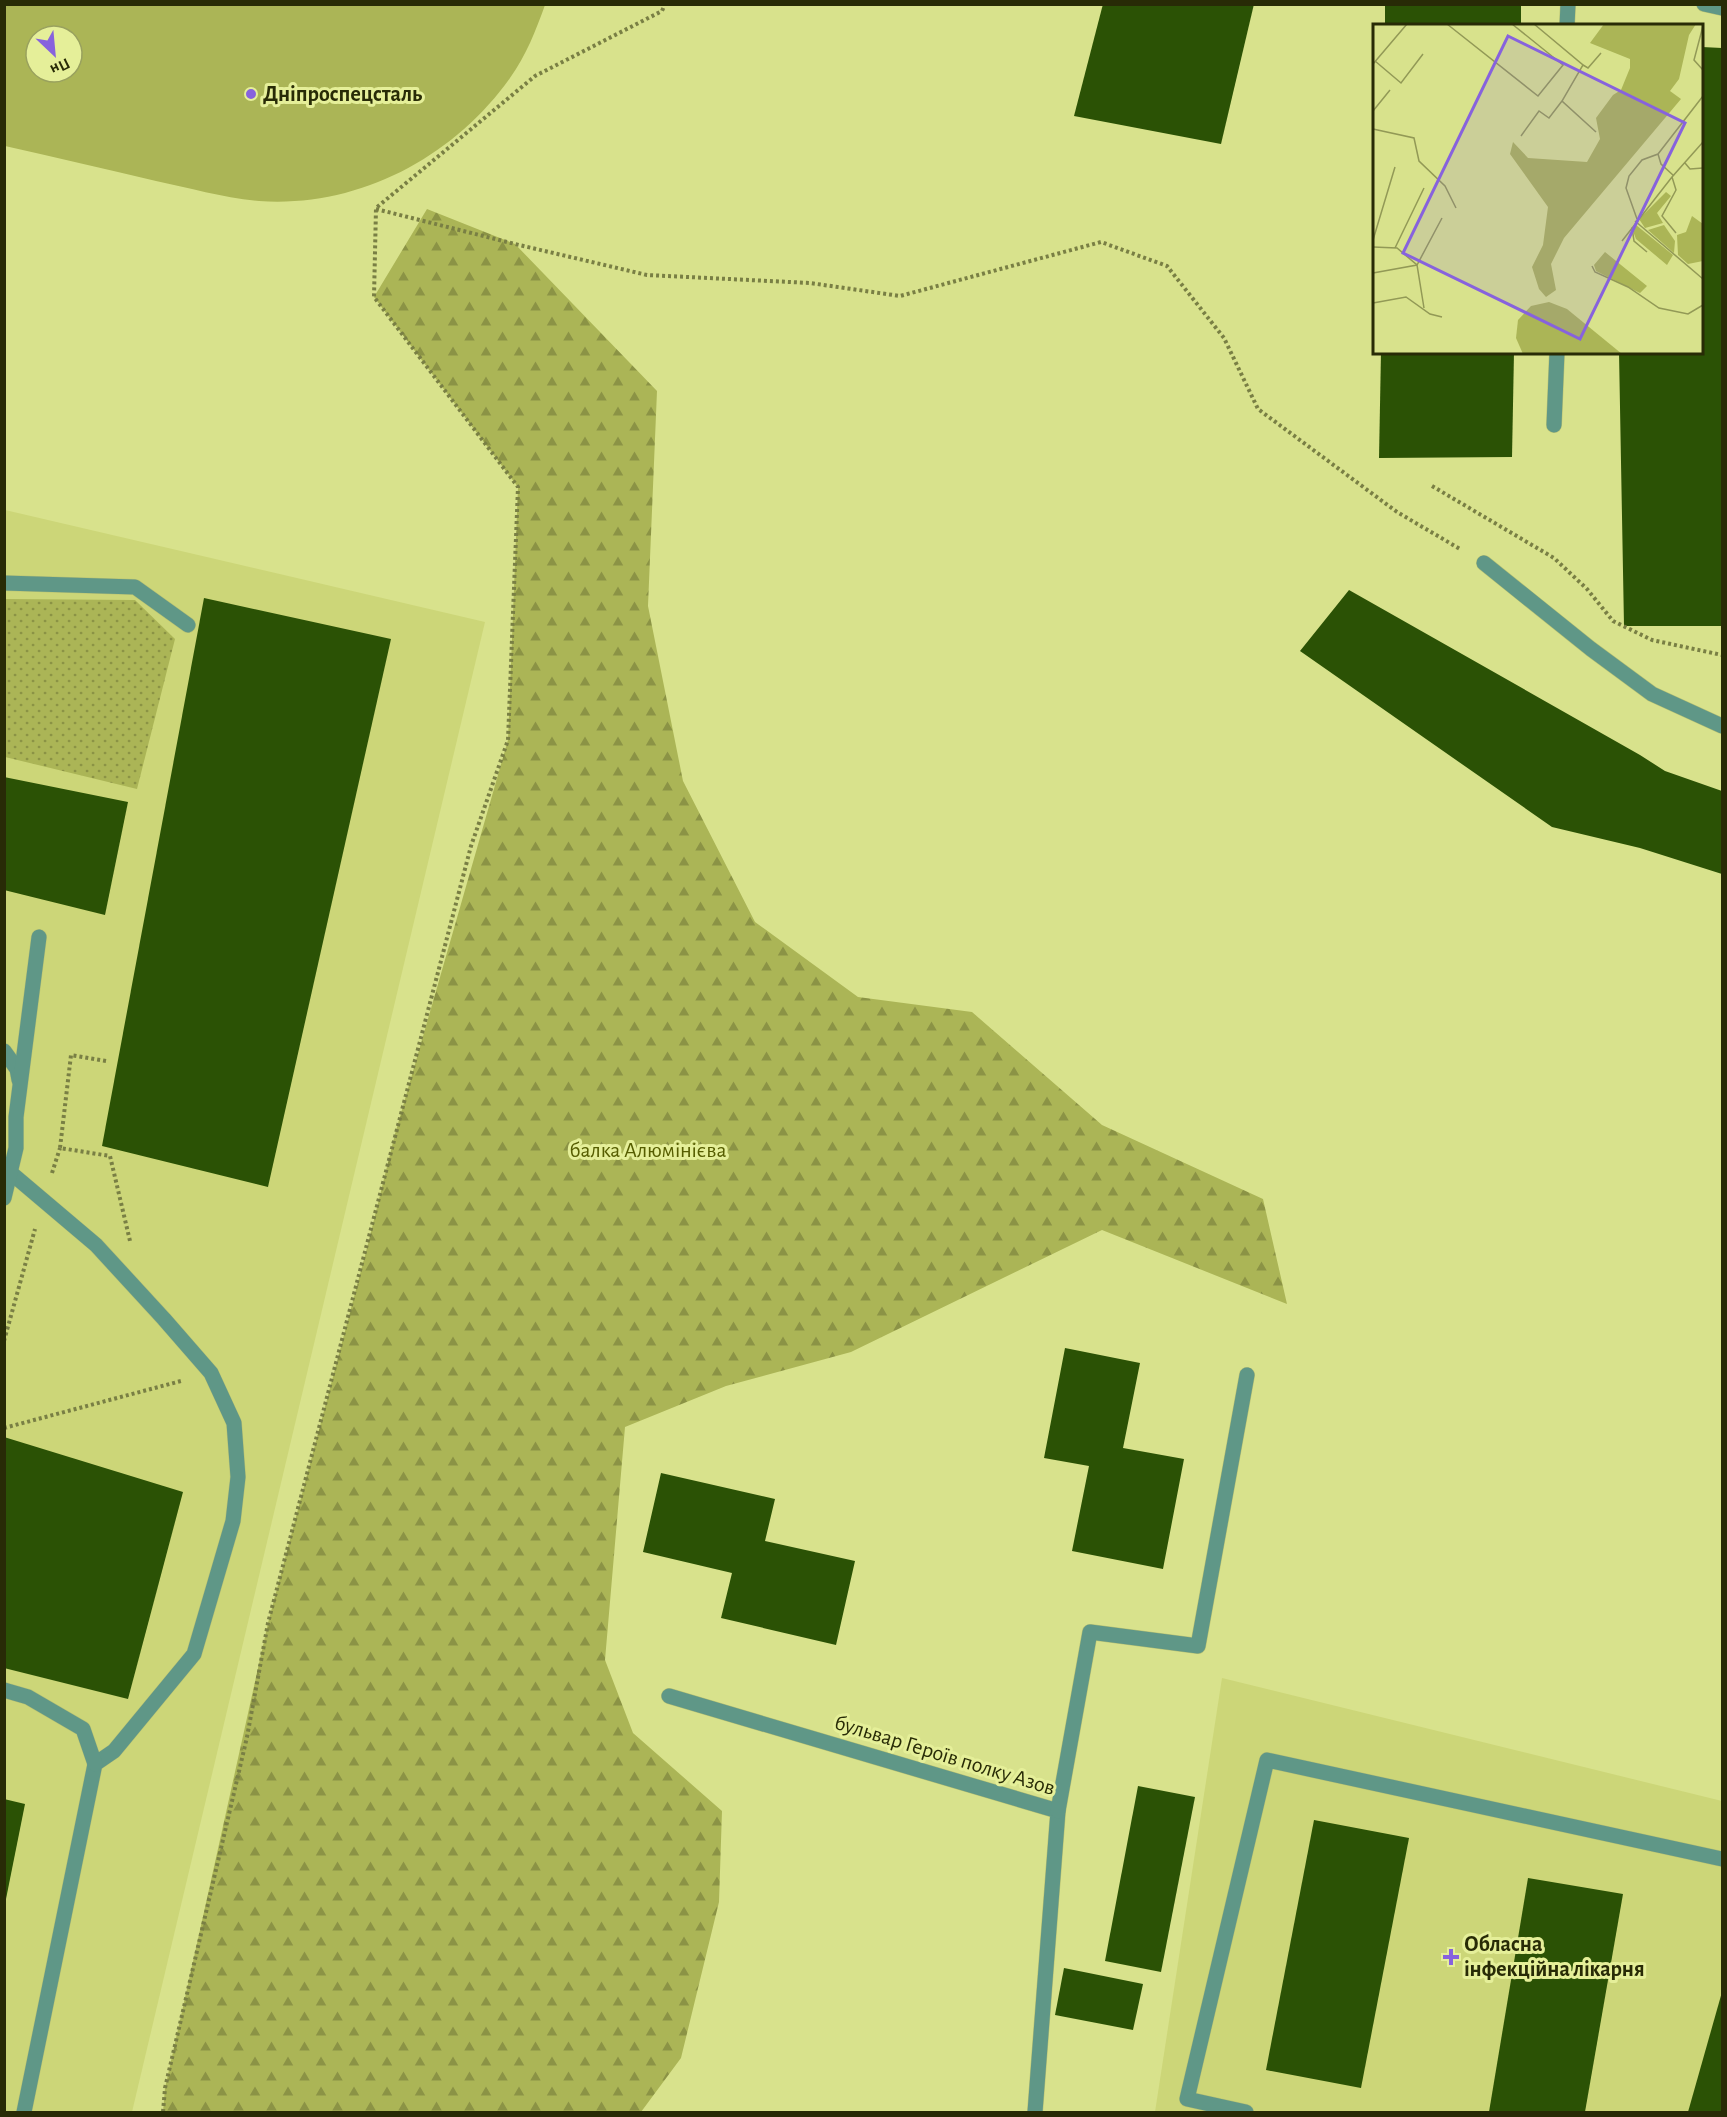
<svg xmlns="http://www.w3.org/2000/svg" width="1727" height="2117" font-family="'Alegreya Sans',sans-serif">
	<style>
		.built { fill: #ccd678 }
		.grass { fill: url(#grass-dots) }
		.forest { fill: url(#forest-firs) }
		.green { fill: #abb556; fill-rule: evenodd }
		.building { fill: #2b5205 }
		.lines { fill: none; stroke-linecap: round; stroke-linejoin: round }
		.lane-casing { stroke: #b8c174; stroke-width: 16 }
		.street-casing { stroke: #b8c174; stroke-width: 16 }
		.path { stroke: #797f44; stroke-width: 4; stroke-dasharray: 3 3; stroke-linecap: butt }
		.lane { stroke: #5f9787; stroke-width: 15 }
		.street { stroke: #5f9787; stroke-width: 15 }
		.poi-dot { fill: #8762dd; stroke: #e5ef99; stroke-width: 2 }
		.labels { text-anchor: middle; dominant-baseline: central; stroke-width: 6; stroke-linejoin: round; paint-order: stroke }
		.poi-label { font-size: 22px; font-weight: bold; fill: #282b06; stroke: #e5ef99; text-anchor: start }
		.park-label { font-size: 22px; fill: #565d00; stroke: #e5ef99 }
		.street-label { font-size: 22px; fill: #282b06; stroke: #e5ef99 }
		.inset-road { fill: none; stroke: #929956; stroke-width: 1.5 }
		.view { fill: #8762dd; fill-opacity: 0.15; stroke: #8762dd; stroke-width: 3 }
		.inset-edge { fill: none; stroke: #282b06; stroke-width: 3 }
	</style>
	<defs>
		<pattern id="grass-dots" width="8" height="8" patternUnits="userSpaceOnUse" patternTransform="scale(1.5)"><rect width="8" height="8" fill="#abb556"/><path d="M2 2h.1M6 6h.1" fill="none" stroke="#8b9345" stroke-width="1.8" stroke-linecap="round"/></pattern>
		<pattern id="forest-firs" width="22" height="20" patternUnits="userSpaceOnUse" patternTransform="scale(1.5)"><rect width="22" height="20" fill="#abb556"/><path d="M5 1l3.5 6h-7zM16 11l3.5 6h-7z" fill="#8b9345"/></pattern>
	</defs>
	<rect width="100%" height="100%" fill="#d8e28c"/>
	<g class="built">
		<path d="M5,510L485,622L132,2112H5Z"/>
		<path d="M1222,1678L1722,1801V2112H1155Z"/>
	</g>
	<path class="grass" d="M5,599L135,600L175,639L137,789L5,757Z"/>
	<path class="forest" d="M427,209L515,244L657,391L648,606L683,781L755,922L858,997L972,1012L1102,1125L1263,1199L1287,1304L1102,1230L851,1352L726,1386L625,1427L605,1660L633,1733L722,1811L719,1902L681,2058L641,2112H163L165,2088L268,1623L368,1244L395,1134L508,740L518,487L374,297Z"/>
	<path class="green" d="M5,4H545V5C536,30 526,56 510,78C453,158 358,208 259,201C224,198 190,188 156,181C105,169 55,157 5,146ZM36,36H72V72H36Z"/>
	<g class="building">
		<path d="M1103,4H1254L1221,144L1074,116Z"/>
		<rect x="1385" y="4" width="136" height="22"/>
		<path d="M1702,47L1722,48V626H1624L1619,352H1702Z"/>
		<path d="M1381,352H1514L1512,457L1379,458Z"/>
		<path d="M1349,590L1640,755L1665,771L1722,791V874L1640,848L1552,827L1300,651Z"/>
		<path d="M204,598L391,639L268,1187L102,1146Z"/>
		<path d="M4,777L128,802L105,915L4,890Z"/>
		<path d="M1065,1348L1140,1363L1123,1448L1184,1459L1163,1569L1072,1551L1089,1466L1044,1458Z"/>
		<path d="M4,1437L183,1492L128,1699L4,1668Z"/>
		<path d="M661,1473L775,1499L765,1541L855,1561L836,1645L721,1618L732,1573L643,1552Z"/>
		<path d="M1138,1786L1195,1797L1161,1972L1105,1961Z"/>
		<path d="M4,1799L25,1804L6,1899H4Z"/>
		<path d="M1314,1820L1409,1838L1361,2088L1266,2070Z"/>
		<path d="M1528,1878L1623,1894L1585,2112H1489Z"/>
		<path d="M1064,1968L1143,1984L1133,2030L1055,2015Z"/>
		<path d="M1722,1992V2112H1688Z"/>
	</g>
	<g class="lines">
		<g class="lane-casing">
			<g id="lane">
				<path d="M4,583L135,587L188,625"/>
				<path d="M4,1051L17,1069L19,1080"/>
				<path d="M11,1173L96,1245L164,1319L211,1373L234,1423L238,1477L233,1521L194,1654L114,1751L95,1764L24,2112"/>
				<path d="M4,1198L16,1148V1117L39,937"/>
				<path d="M4,1690L28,1697L83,1729L95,1764"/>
				<path d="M1246,2112L1187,2099L1267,1760L1722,1859"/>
			</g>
		</g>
		<g class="street-casing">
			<g id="street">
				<path d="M1704,4L1722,8"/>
				<path d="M1567,26L1568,4"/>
				<path d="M1554,425L1557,352"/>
				<path d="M1484,563L1591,649L1652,694L1722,726"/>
				<path d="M669,1696L1058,1811L1035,2112"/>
				<path d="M1058,1811L1090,1632L1198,1646L1247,1375"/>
			</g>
		</g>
		<g class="path">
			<path d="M376,209L515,244L647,275L810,283L900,296L1101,242L1167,266L1224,338L1258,409L1397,512L1460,549"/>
			<path d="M1432,486L1554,558L1587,589L1613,621L1652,640L1722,655"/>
			<path d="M106,1061L71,1055L60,1148L110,1156L130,1241"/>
			<path d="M52,1173L60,1148"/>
			<path d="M4,1341L35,1229"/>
			<path d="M4,1428L181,1381"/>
			<path d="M163,2112L165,2088L247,1737L268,1623L471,846L508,740L518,487L374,297L376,208L535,76L662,11L665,4"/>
		</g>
		<use href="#lane" class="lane"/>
		<use href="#street" class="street"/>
	</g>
	<g class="poi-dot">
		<circle cx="251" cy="94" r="6"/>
		<path d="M1448 1948h6v6h6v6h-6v6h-6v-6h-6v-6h6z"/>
	</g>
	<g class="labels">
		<g class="poi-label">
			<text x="263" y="94">Дніпроспецсталь</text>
			<text x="1464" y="1944">Обласна<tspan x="1464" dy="25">інфекційна лікарня</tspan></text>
		</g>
		<g class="park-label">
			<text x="648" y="1150">балка Алюмінієва</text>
		</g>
		<g class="street-label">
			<text transform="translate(945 1755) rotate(17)">бульвар Героїв полку Азов</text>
		</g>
	</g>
	<g transform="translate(1373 24)">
		<rect width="330" height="330" fill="#d8e28c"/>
		<path d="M293,168L298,172L284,189L290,199L272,204L266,195ZM319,192L330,200V237L315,240L305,231L304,211L313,208ZM263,201L300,231L294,241L263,215L260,207ZM291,201L302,217L301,229L275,206ZM232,228L274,262L267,269L223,247L221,241Z" fill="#abb556"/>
		<path d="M231,0H323L316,11L306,55L297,67L308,75L191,214L178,240L183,266L173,273L166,265L159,243L170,221L175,183L137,130L140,118L155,134L214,138L227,115L223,94L240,71L248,66L257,44V35L217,19Z" fill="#abb556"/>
		<path d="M176,278L194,285L249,330H150L143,314L145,296L158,282Z" fill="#abb556"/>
		<path class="inset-road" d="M74,0L165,72L190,41L139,0M161,0L210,41L189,77L223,108M330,2L321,36L330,46M2,37L28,59L50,30M0,40L34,0M210,41L215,44L228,29M0,87L17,66M0,105L41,114L46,137L72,162L83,184M148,112L166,87L176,94L189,77M285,130L288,140L301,152M312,139L317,145L330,144M264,195L253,164L256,152L269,136L285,130L330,72M262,197L330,255M259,203L261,217L274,228M303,209L289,192L303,166L299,153L330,118M0,216L22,143M249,217L299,153M0,223L24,224L44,241L51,284M22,224L51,164M219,242L222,248L255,263L286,284L315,290L330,281M0,249L44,241L69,194M0,279L33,273L57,290L69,293"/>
		<path class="view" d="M135,12L312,99L207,315L30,229Z"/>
		<rect width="330" height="330" class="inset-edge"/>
	</g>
	<rect width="1727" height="2117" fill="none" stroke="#282b06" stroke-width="12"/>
	<g transform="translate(54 54) rotate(154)"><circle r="28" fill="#e5ef99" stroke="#99a15e" stroke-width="1.5"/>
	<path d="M0-4.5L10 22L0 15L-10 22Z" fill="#8762dd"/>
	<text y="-9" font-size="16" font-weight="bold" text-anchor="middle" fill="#282b06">Пн</text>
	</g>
</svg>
